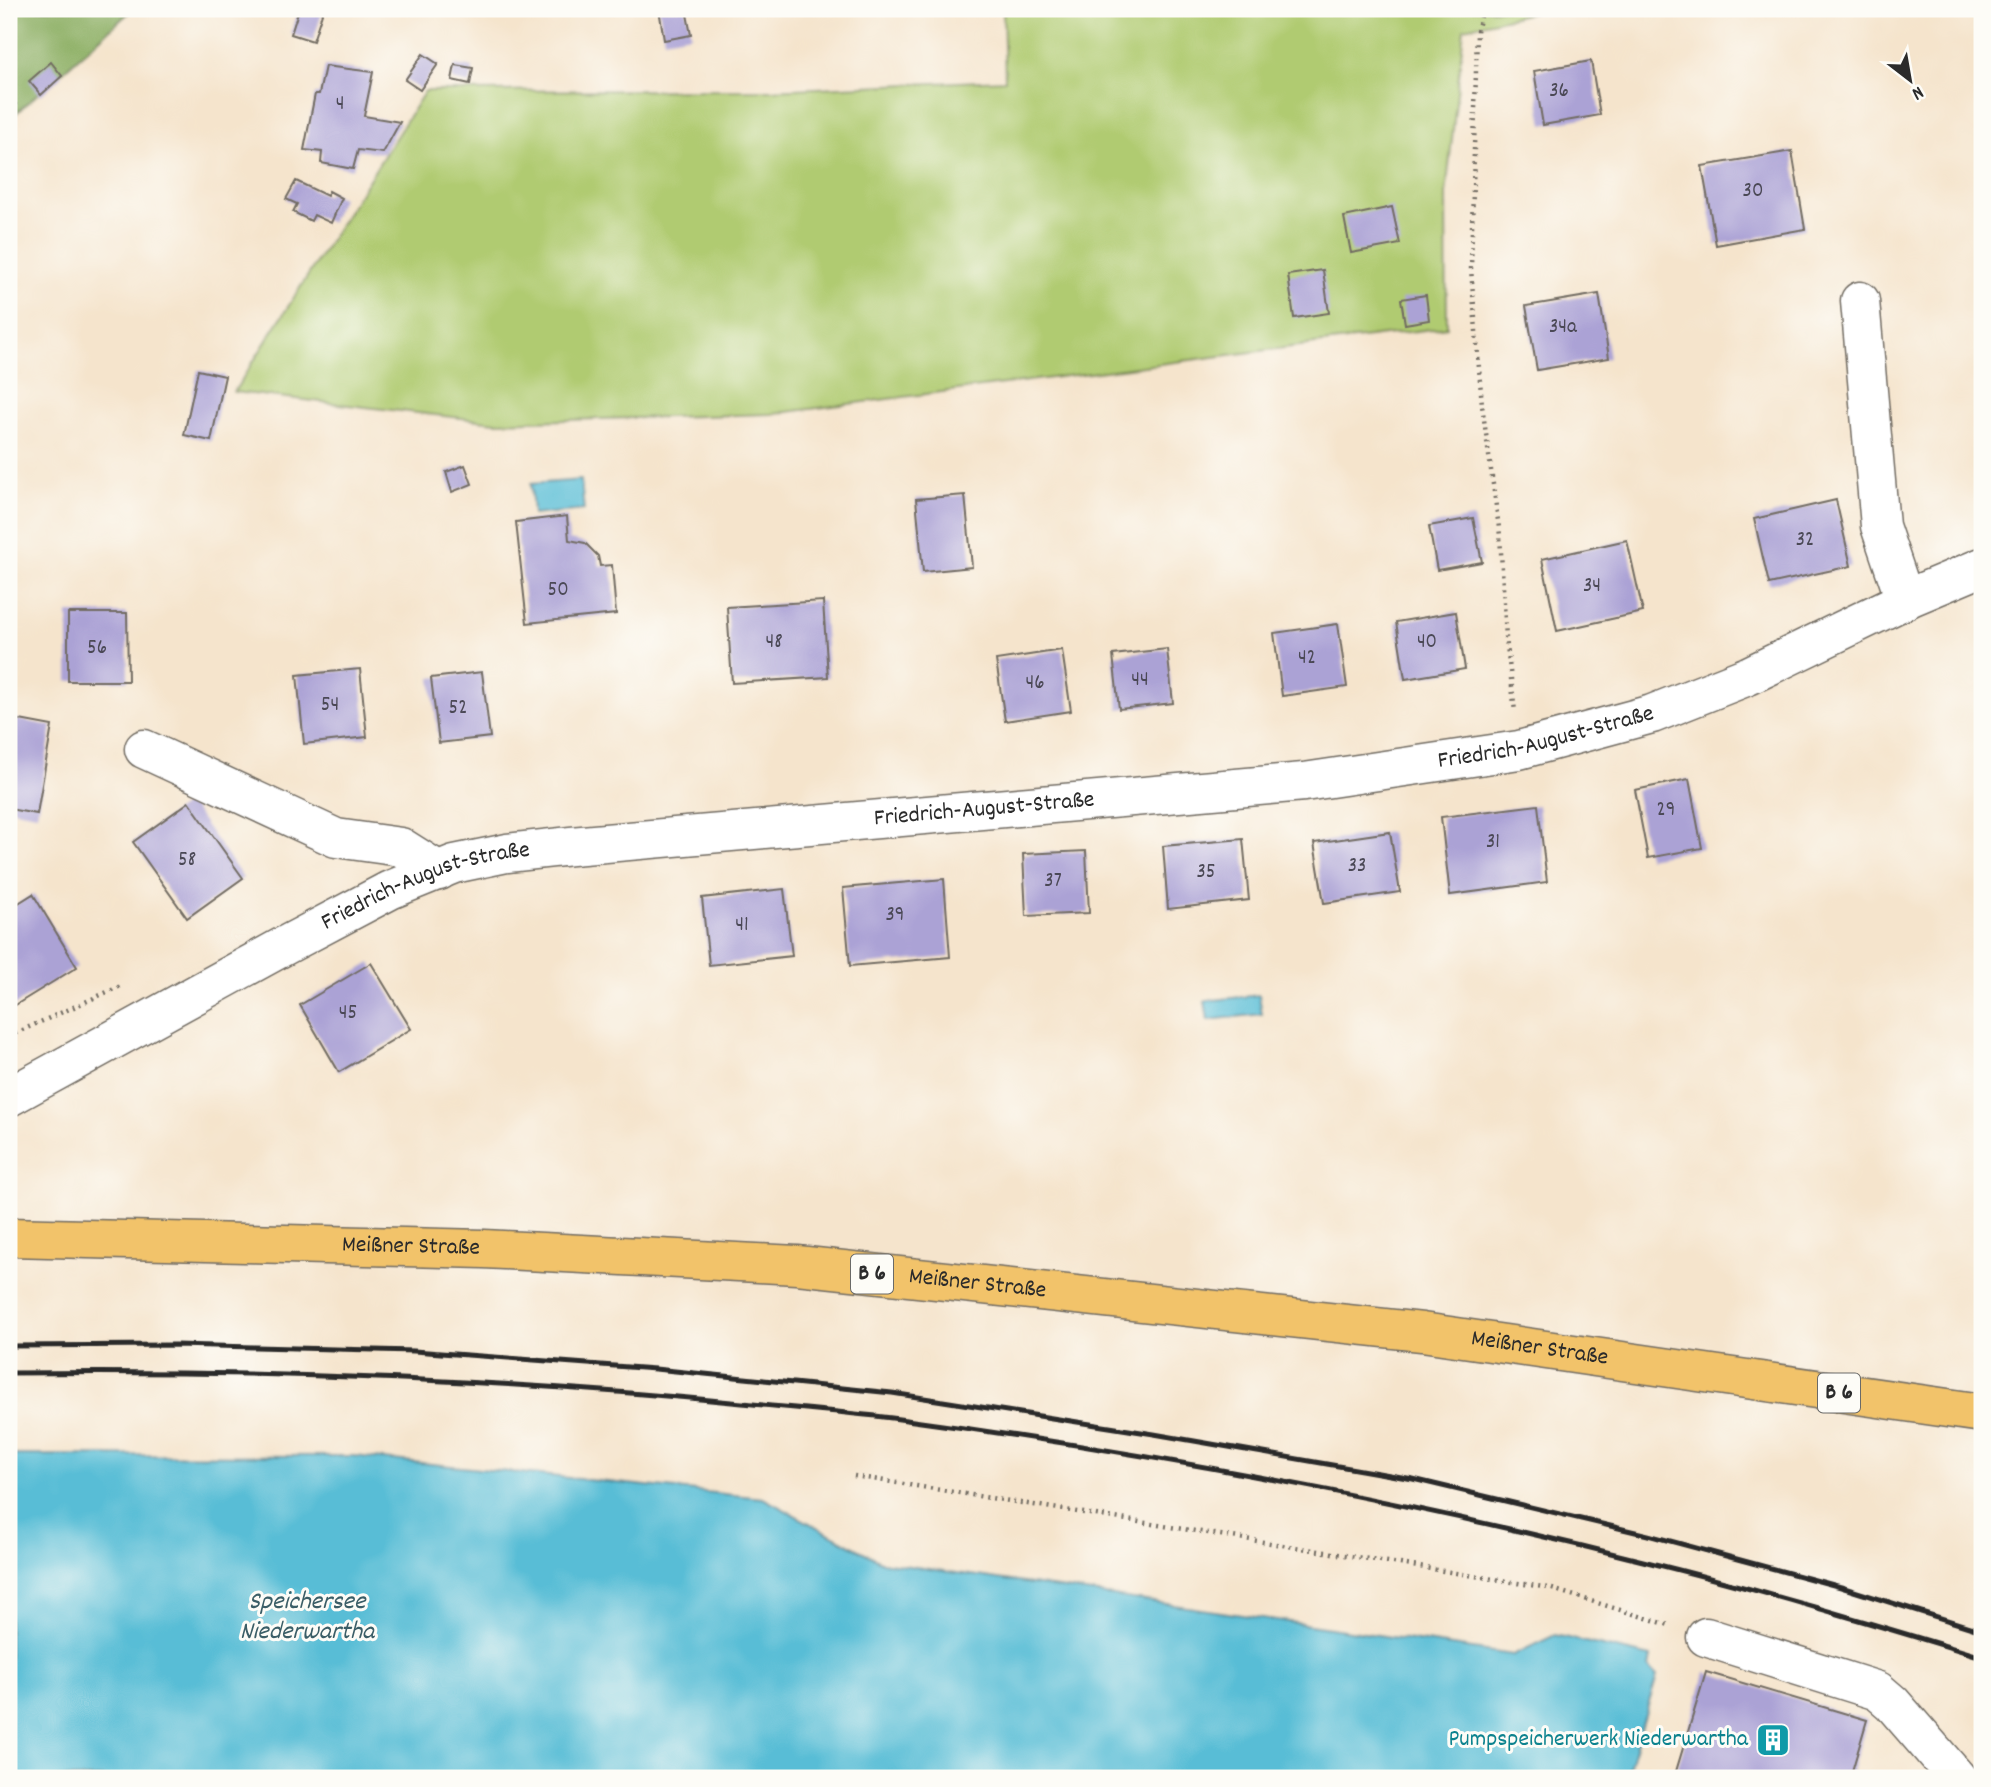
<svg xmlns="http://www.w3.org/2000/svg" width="1991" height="1787" font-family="Dekko,sans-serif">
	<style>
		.green { fill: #b0cb71; stroke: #6e7b4e; stroke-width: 2 }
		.forest { fill: #8caf63; stroke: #5c6d47; stroke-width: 2 }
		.water { fill: #58bdd6; stroke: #427480; stroke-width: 2 }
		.building { fill: #aba2d5 }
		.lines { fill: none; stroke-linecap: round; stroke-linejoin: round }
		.minor-casing { stroke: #726c63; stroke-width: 41 }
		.major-casing { stroke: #726c63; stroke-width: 41 }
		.path { stroke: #726c63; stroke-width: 4.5; stroke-dasharray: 2 5; stroke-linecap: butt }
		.minor { stroke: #fff; stroke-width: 38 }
		.major { stroke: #f2c36a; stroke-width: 38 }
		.rail { stroke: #2b2b2b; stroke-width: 5 }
		.labels { text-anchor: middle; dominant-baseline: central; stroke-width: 6; stroke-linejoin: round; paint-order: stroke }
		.number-label { font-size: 21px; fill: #4b4956 }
		.shield { fill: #fdfcf7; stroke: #6a6a68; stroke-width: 2 }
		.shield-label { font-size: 23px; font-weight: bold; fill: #2b2b2b }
		.street-label { font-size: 24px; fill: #2b2b2b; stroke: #fdfcf7 }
		.culture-label { font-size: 24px; fill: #0d838f; stroke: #fdfcf7; text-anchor: end }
		.water-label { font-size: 26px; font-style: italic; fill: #3b5e67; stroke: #fdfcf7 }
	</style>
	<rect width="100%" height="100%" fill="#fdfcf7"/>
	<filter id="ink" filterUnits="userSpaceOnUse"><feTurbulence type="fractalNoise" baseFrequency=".0143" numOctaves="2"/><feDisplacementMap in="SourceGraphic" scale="14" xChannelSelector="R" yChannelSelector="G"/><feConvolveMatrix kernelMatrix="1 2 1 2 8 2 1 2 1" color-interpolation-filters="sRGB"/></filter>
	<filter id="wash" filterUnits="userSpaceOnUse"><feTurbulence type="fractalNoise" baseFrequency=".00686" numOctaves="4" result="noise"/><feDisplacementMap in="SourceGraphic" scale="28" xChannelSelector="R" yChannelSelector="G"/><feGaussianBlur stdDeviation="1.57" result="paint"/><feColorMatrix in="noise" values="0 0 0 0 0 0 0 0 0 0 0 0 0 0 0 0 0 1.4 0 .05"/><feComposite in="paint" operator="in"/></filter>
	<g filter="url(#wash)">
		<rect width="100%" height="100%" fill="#f5e4cc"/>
		<path class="green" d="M1003,9H1549L1464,28L1446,194L1447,327L771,414L496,422L234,392L425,91L769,90L1005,80Z"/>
		<path class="forest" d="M9,9H133L14,115L9,131Z"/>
		<g class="water">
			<path d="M581,480L584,510L533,515L531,484Z"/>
			<path d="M1259,995L1262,1014L1208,1020L1205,1001Z"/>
			<path d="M9,1455L354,1456L763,1498L882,1562L1513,1655L1555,1635L1651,1657L1649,1668L1657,1676L1626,1778H9Z"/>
		</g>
		<g id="blocks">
			<g class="building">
				<path d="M299,9L323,10L313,41L291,34Z"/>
				<path d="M659,9H686L691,35L664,40Z"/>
				<path d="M423,54L438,64L420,90L405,80Z"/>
				<path d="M1591,61L1600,115L1543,125L1534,71Z"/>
				<path d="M51,62L62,76L41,95L29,81Z"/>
				<path d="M455,65L473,68L470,84L452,80Z"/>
				<path d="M325,66L373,72L364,116L400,122L383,153L358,150L353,169L321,163L322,152L304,150L315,94H319Z"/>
				<path d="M9,95L16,104L9,109Z"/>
				<path d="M1792,151L1805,229L1716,245L1702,166Z"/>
				<path d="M296,181L327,196L329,191L342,198L331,223L314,215L311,221L293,212L297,204L286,199Z"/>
				<path d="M1392,207L1400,244L1351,253L1344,217Z"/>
				<path d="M1323,270L1329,313L1294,318L1288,275Z"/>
				<path d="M1599,294L1609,358L1537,370L1526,306Z"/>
				<path d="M1426,295L1429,320L1405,324L1401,299Z"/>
				<path d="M198,370L225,376L211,441L184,435Z"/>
				<path d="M465,465L472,484L452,492L446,472Z"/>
				<path d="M965,495L972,567L923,572L916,499Z"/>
				<path d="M1836,500L1851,566L1769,584L1754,519Z"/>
				<path d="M567,516L569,540L585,543L598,556L600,566L612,565L616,614L527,623L516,522Z"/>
				<path d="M1473,518L1482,562L1437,570L1429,526Z"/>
				<path d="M1627,540L1643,612L1557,631L1542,559Z"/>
				<path d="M823,601L828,677L732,683L727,607Z"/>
				<path d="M1456,612L1465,669L1405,679L1396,622Z"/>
				<path d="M68,613H127L128,681H68Z"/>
				<path d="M1338,624L1347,687L1282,696L1274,633Z"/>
				<path d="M1167,649L1173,703L1119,709L1113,655Z"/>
				<path d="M1062,650L1071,711L1005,721L996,660Z"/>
				<path d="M360,669L367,737L304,744L297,675Z"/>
				<path d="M482,672L490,737L439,743L431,678Z"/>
				<path d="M9,718L52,726L37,814L9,809Z"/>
				<path d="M1689,779L1702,848L1648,858L1635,790Z"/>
				<path d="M189,802L243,878L187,918L133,842Z"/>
				<path d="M1538,805L1547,882L1450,895L1441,817Z"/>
				<path d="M1390,832L1400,892L1324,903L1314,843Z"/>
				<path d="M1243,839L1249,900L1168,909L1163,846Z"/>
				<path d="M1086,851L1089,913L1026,916L1023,854Z"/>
				<path d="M944,879L950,957L850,966L843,888Z"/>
				<path d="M784,889L792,956L709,965L702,898Z"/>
				<path d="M33,894L77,967L9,1009V909Z"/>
				<path d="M371,963L411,1029L339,1072L300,1005Z"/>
				<path d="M1706,1672L1867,1720L1850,1778H1674Z"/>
			</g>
		</g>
	</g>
	<g filter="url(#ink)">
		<use href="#blocks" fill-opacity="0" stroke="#726c63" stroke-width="2"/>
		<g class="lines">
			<g class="minor-casing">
				<g id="minor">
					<path d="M1860,301L1880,526L1905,600"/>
					<path d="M144,749L336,838L401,847L439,871"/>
					<path id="s1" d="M9,1097L284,946L390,890L454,864L507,853L571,846L1304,782L1519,750L1652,714L1748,676L1913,596L1982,567"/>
					<path d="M1706,1637L1878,1691L1892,1703L1957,1778"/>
				</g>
			</g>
			<g class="major-casing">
				<g id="major">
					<path id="s2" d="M9,1237L484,1249L797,1265L1422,1332L1982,1413"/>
				</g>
			</g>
			<g class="path">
				<path d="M1483,9L1477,31L1471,269L1482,405L1500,535L1506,638L1515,711"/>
				<path d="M9,1036L123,985"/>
				<path d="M854,1476L1549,1588L1669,1625"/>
			</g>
			<use href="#minor" class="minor"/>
			<use href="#major" class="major"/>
			<g class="rail">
				<path d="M9,1346L175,1345L414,1351L655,1369L892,1393L1154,1434L1413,1479L1648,1535L1841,1587L1982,1631"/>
				<path d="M9,1373C254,1370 498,1379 742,1403C792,1408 843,1412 892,1418C1145,1452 1397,1499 1643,1561C1757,1589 1870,1623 1982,1657"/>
			</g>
		</g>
	</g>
	<defs>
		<g id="building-square" transform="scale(1.75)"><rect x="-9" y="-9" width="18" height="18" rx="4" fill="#0f9aa8" stroke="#fdfcf7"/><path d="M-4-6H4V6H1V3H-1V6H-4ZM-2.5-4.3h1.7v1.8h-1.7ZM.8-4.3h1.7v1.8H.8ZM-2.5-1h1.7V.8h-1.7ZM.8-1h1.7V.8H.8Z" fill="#fff"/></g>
	</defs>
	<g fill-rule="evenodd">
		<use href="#building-square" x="1773" y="1740"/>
	</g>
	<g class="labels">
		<g class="number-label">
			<text x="1559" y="92">36</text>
			<text x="340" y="105">4</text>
			<text x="1753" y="192">30</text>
			<text x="1563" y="328">34a</text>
			<text x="1805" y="541">32</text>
			<text x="1592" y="587">34</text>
			<text x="558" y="591">50</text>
			<text x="774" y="643">48</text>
			<text x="1427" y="643">40</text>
			<text x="97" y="649">56</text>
			<text x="1307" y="659">42</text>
			<text x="1140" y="681">44</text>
			<text x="1035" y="684">46</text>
			<text x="330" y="706">54</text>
			<text x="458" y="709">52</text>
			<text x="1666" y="811">29</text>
			<text x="1493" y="843">31</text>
			<text x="187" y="861">58</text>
			<text x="1357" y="867">33</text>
			<text x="1206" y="873">35</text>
			<text x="1053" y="882">37</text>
			<text x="895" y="916">39</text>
			<text x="742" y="926">41</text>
			<text x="348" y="1014">45</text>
		</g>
		<g class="shield">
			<rect x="851" y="1254.5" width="42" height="39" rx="5"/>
			<rect x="1818" y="1373.5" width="42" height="39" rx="5"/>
		</g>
		<g class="shield-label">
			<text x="872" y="1274">B 6</text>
			<text x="1839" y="1393">B 6</text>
		</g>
		<g class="street-label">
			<text stroke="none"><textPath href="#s1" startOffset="1603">Friedrich-August-Straße</textPath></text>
			<text stroke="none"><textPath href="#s1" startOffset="1036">Friedrich-August-Straße</textPath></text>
			<text stroke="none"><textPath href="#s1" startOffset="469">Friedrich-August-Straße</textPath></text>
			<text stroke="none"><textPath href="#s2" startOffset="402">Meißner Straße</textPath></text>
			<text stroke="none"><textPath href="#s2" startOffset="970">Meißner Straße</textPath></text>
			<text stroke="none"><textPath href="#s2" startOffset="1536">Meißner Straße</textPath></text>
		</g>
		<g class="culture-label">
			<text x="1748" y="1740">Pumpspeicherwerk Niederwartha</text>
		</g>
		<g class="water-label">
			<text x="307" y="1602">Speichersee<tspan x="307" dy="30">Niederwartha</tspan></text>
		</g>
	</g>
	<rect width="1991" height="1787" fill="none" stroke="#fdfcf7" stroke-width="35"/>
	<g transform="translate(1910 80) rotate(149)" stroke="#fdfcf7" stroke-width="5" paint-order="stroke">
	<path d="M0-5L12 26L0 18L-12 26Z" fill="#2b2b2b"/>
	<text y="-10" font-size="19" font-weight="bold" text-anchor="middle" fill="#2b2b2b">N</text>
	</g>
</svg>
